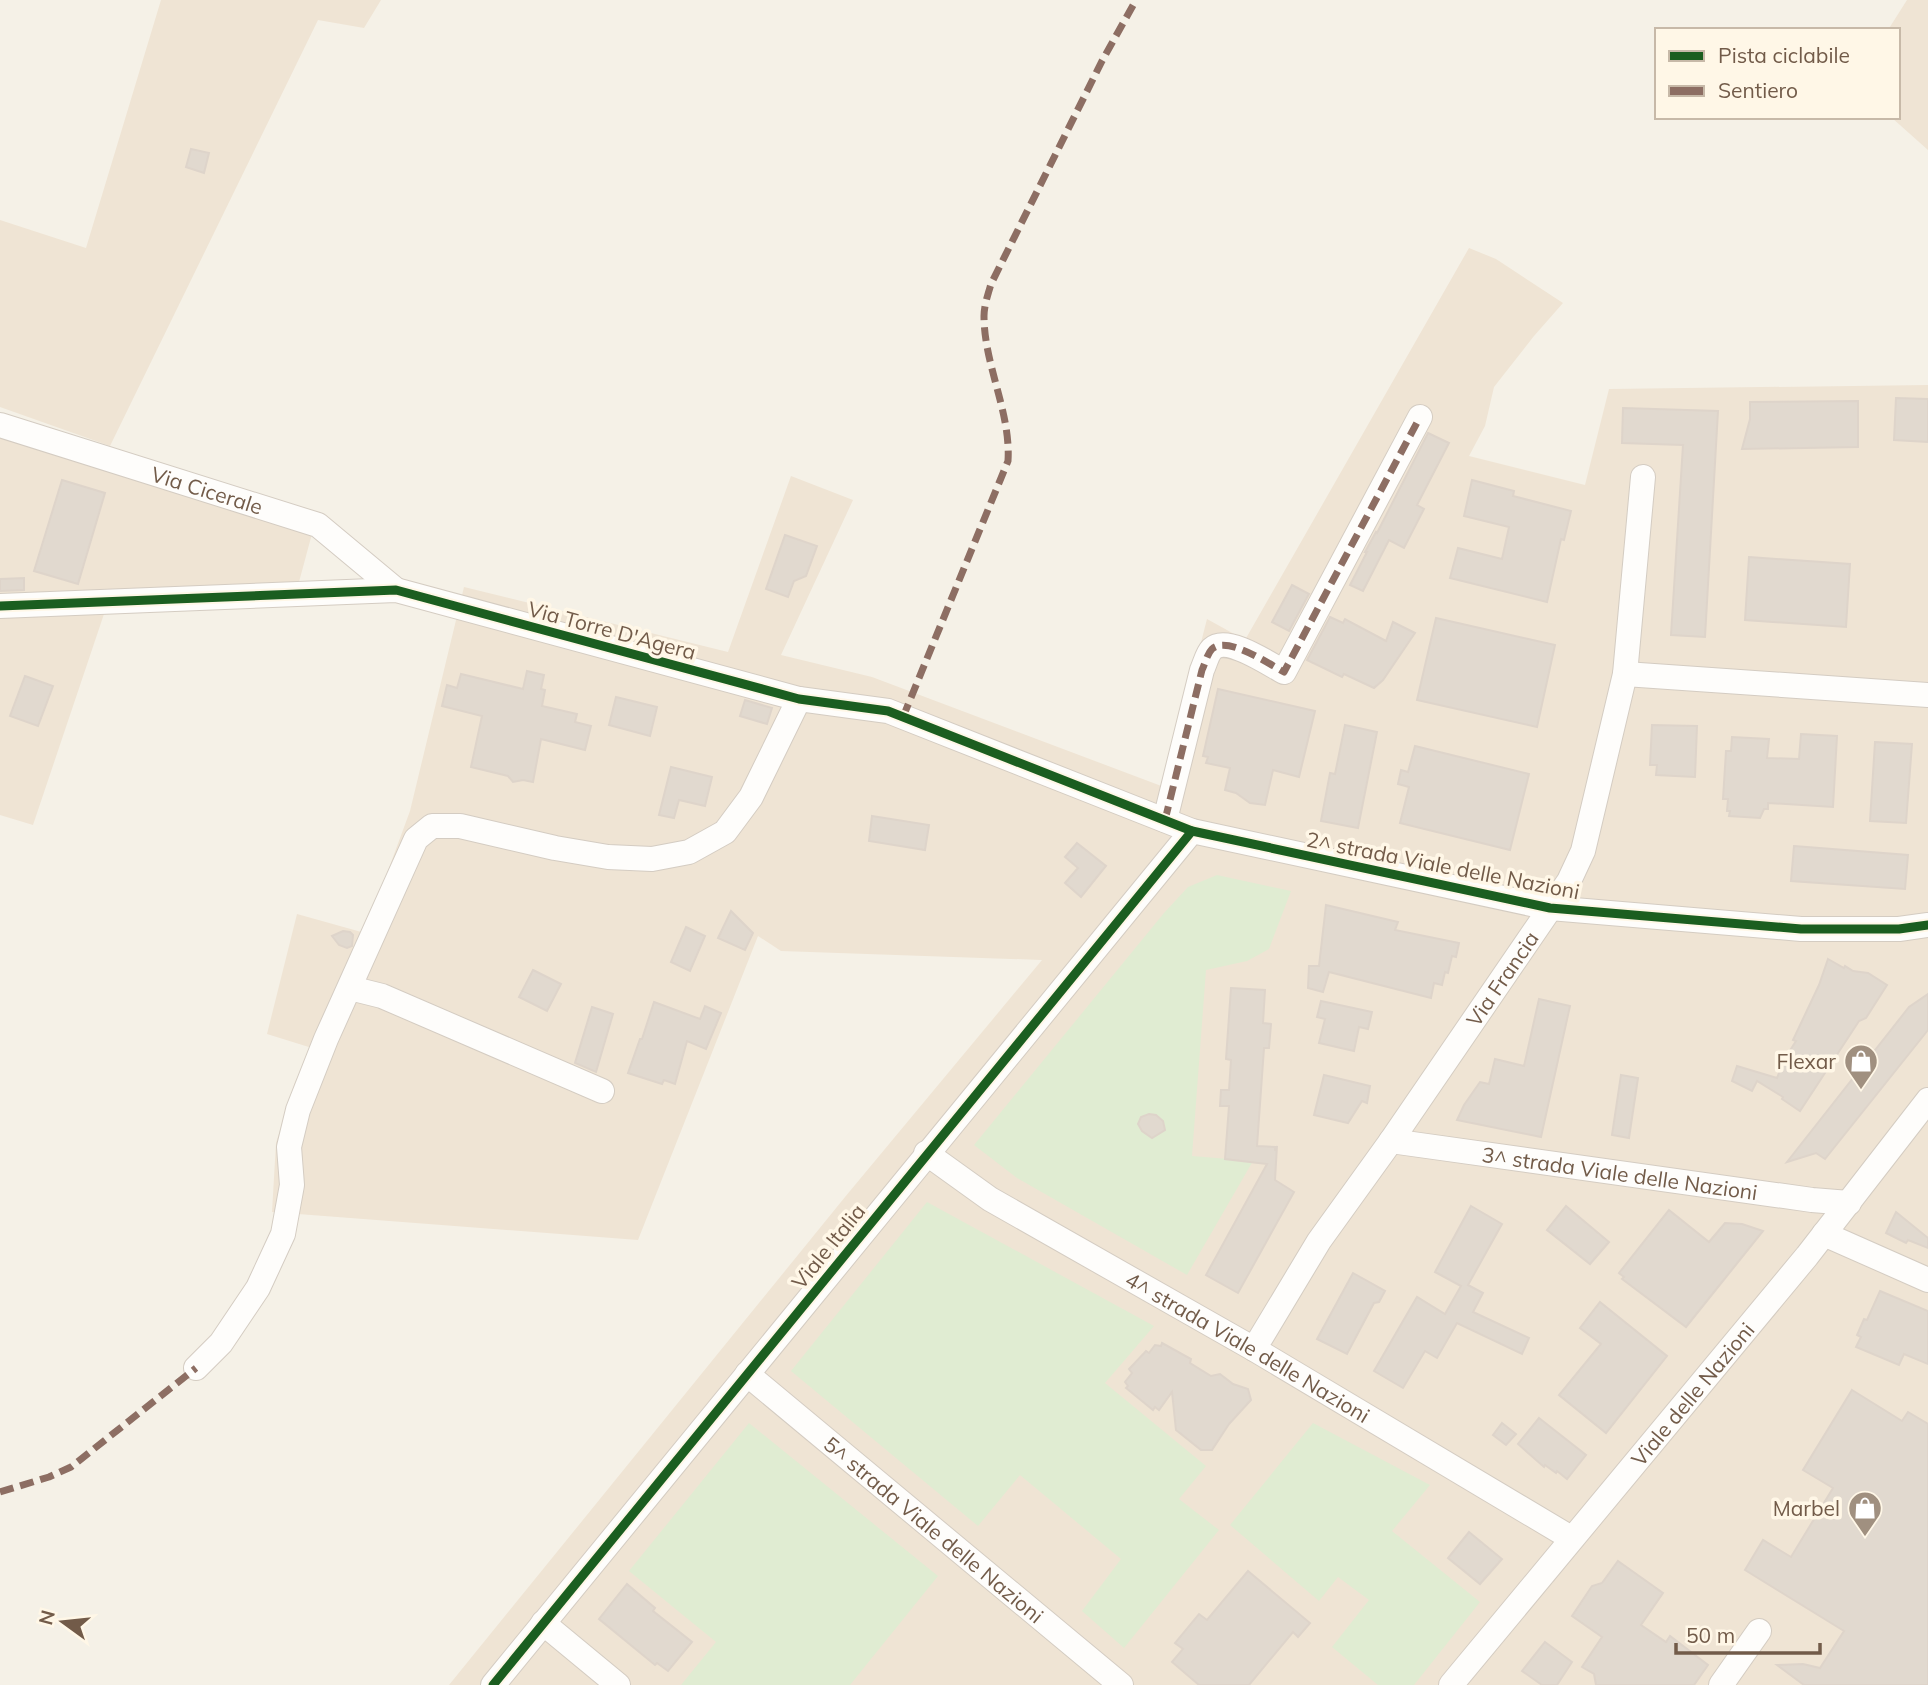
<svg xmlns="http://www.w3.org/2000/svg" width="1928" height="1685" font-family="Mulish,sans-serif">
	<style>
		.residential { fill: #efe4d4 }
		.green { fill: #e0ecd2 }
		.building { fill: #e1d9cf; stroke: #ded4ca; stroke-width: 2 }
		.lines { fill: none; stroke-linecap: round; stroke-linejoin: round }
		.minor-casing { stroke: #d4ccc2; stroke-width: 26 }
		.minor { stroke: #fefdfb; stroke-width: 24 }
		.quiet { stroke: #8d6e63; stroke-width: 7; stroke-dasharray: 14 7; stroke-linecap: butt }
		.cycleway-casing { stroke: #fff7e7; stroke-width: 13 }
		.cycleway { stroke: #1b5e20; stroke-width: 9 }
		.labels { text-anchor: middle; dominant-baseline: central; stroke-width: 7; stroke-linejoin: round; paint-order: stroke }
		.street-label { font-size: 21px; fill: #725b49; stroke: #fff7e7 }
		.poi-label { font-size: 21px; fill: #725b49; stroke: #fff7e7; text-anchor: end }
	</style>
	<rect width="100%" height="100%" fill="#f5f1e7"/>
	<g class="residential">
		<path d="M161,0H381L364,28L318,20L110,446L0,407V220L86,248Z"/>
		<path d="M1907,0H1928V150L1891,117H1898V30H1888Z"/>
		<path d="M1469,248L1496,259L1563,303L1534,336L1494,387L1485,426L1469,456L1585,485L1609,389L1928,385V1685H449L845,1197L1042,960L781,951L758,936L638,1240L272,1212L276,1143L295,1082L312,1048L267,1034L297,914L365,933L410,811L464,587L728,652L791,476L853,500L781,655L872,677L1164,787L1207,619L1245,640Z"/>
		<path d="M0,419L313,530L299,582L114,592L104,614L33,825L0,815Z"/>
	</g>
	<g class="green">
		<path d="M1217,875L1291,891L1269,949L1247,961L1206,970L1192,1156L1253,1161L1187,1275L1017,1178L974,1145L1164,913L1188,887Z"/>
		<path d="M927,1202L1154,1326L1105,1383L1206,1466L1179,1499L1219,1530L1124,1648L1082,1611L1121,1559L1020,1475L978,1526L791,1371Z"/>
		<path d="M749,1423L938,1576L850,1685H681L716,1642L629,1571Z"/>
		<path d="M1313,1423L1430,1485L1392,1531L1480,1602L1414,1685H1378L1332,1647L1369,1600L1338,1577L1319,1601L1230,1525Z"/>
	</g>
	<g class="building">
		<path d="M191,149L209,153L204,173L186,167Z"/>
		<path d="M1896,398L1928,399V442L1894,440Z"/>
		<path d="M1858,401V447L1742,449L1750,419V402Z"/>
		<path d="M1623,408L1718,411L1705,637L1671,635L1683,445L1622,443Z"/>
		<path d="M1428,433L1449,443L1417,505L1424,509L1404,548L1389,540L1363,591L1350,585L1367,552H1365L1376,532L1377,533Z"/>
		<path d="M62,480L105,493L78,584L34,571Z"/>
		<path d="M1472,480L1514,491L1513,496L1571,511L1564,540L1561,539L1547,602L1450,578L1458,548L1502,559L1509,527L1464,516Z"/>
		<path d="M785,535L817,546L806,576L794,581L788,597L766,589Z"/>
		<path d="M1749,557L1850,564L1846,627L1745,620Z"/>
		<path d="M24,578V590L0,591V579Z"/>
		<path d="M1292,585L1309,594L1289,631L1272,622Z"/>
		<path d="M1330,617L1343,623L1345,619L1386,641L1393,622L1415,633L1383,680L1374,688L1344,674L1342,677L1307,660Z"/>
		<path d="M1436,618L1555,645L1537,727L1417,700Z"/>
		<path d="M527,671L544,675L541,689L545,690L542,706L577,714L575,722L591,726L585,750L541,739L533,782L523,780L513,782L508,776L471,767L482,716L442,706L447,685L457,688L461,674L523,689Z"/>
		<path d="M25,676L53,686L38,726L10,716Z"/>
		<path d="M1218,689L1315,711L1299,777L1273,770L1265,805L1250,803L1236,793L1225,790L1230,768L1206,763L1208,757L1203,756Z"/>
		<path d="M616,697L657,707L650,736L609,725Z"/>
		<path d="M745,700L772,708L767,724L740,716Z"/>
		<path d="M1345,725L1377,732L1358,828L1321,821L1330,773L1335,774Z"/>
		<path d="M1652,725L1697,726L1695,777L1656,775L1657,765H1650Z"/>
		<path d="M1801,734L1837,736L1833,807L1768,803V809H1764L1760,818L1729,816L1730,811H1727L1728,799H1723L1726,751H1731L1732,737L1769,739L1767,758L1799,759Z"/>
		<path d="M1875,742L1912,744L1906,823L1870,821Z"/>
		<path d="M1415,746L1529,774L1510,850L1400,823L1409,787L1398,784L1401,770L1408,772Z"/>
		<path d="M671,767L712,777L705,806L679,800L674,818L659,815Z"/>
		<path d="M872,816L929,825L925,850L869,841Z"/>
		<path d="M1077,843L1106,866L1081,897L1065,883L1078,868L1065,857Z"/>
		<path d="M1794,846L1908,855L1905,889L1791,881Z"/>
		<path d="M1326,905L1398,922L1395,930L1459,943L1456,957L1452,956L1448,973L1445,972L1442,985L1434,983L1431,998L1329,972L1323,992L1308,988L1309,966H1319Z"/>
		<path d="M731,911L753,933L745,950L718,938Z"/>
		<path d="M686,927L705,936L690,971L671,962Z"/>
		<path d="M343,931L350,932L353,935L352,946L347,948L339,945L332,936Z"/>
		<path d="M1828,959L1844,968L1845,966L1853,971L1868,973L1887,985L1866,1018L1859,1021L1800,1111L1782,1099L1783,1097L1757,1081L1752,1091L1732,1081L1737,1066L1777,1078L1784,1060L1796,1041L1793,1040L1819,985Z"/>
		<path d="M533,970L561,984L547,1011L519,997Z"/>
		<path d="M1231,988L1265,990L1263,1023L1271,1024L1269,1048H1264L1257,1146L1275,1147V1151L1277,1146L1275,1180L1294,1192L1238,1293L1206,1275L1267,1164L1225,1159L1229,1106H1220L1221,1090H1229L1231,1060L1226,1059Z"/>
		<path d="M1928,994V1030L1825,1159L1816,1153L1787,1162L1909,1007Z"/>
		<path d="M1539,999L1570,1006L1541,1137L1457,1120L1464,1105L1480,1082L1489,1084L1495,1059L1524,1066Z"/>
		<path d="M1321,1001L1372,1012L1368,1029L1359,1027L1354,1051L1319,1043L1325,1019L1317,1017Z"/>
		<path d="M654,1002L700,1019L705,1006L721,1013L706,1049L687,1041L675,1084L664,1080L662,1084L628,1073L640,1039H642Z"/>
		<path d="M592,1007L613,1014L596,1072L575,1063Z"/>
		<path d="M1324,1075L1370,1086L1367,1103L1362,1101L1348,1123L1314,1115Z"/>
		<path d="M1621,1075L1638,1078L1629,1138L1612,1135Z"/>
		<path d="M1149,1114L1156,1115L1163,1121L1165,1130L1152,1138L1142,1131L1138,1124L1141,1117Z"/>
		<path d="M1471,1206L1502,1224L1468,1285L1483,1293L1473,1312L1529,1338L1522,1354L1457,1323L1437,1358L1425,1351L1403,1388L1374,1371L1417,1297L1445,1314L1461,1286L1435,1272Z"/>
		<path d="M1566,1206L1609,1242L1590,1264L1547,1230Z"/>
		<path d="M1669,1210L1709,1242L1725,1223L1742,1224L1763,1231L1686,1327L1622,1279L1624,1277L1619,1273Z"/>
		<path d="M1896,1212L1928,1238V1248L1908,1240L1906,1243L1886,1233Z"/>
		<path d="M1353,1273L1385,1291L1379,1302L1374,1303L1347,1354L1317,1339Z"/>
		<path d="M1880,1291L1928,1311V1364L1904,1354L1899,1365L1856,1347L1861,1337L1857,1335L1864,1319L1867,1320Z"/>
		<path d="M1600,1302L1667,1356L1606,1433L1559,1395L1601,1344L1580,1328Z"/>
		<path d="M1162,1343L1191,1359L1190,1363L1211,1376L1220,1374L1233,1384L1248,1389L1251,1400L1229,1424L1212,1450H1201L1176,1430L1172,1392L1159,1410L1155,1407L1153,1410L1126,1388L1128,1386L1125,1382L1132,1373L1129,1369L1146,1351L1149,1353L1155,1345L1161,1346Z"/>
		<path d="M1852,1390L1902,1421L1908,1412L1928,1424V1685H1804L1777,1665L1803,1664L1820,1668L1844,1631L1745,1570L1763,1540L1791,1557L1833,1488L1803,1470Z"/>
		<path d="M1539,1418L1586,1455L1567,1479L1557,1471L1556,1473L1545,1465L1544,1467L1518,1444Z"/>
		<path d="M1502,1423L1516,1434L1506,1445L1493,1435Z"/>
		<path d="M1469,1532L1502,1559L1480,1584L1448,1558Z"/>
		<path d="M1618,1561L1663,1593L1641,1625L1666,1642L1670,1636L1708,1665L1694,1685H1596L1594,1674L1582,1667L1602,1637L1572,1616L1592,1586L1602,1583Z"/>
		<path d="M1248,1571L1310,1623L1298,1637L1293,1632L1249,1685H1199L1172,1662L1183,1649L1175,1643L1199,1614L1207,1620Z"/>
		<path d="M627,1584L655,1608L653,1611L692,1642L668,1671L657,1663L655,1665L599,1619Z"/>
		<path d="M1545,1642L1572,1662L1557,1685H1542L1522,1671Z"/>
	</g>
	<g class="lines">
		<g class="minor-casing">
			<g id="minor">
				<path id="s1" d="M0,425L318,525L396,590"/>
				<path d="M0,606L396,590L799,699L888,711L1192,831L1550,908L1801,929H1899L1928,925"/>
				<path d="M1625,674L1928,695"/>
				<path d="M1165,820L1202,670C1205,664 1207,654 1212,649C1227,635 1269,664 1284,672L1420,417"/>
				<path d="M350,988L382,996L602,1091"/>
				<path id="s2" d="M1391,1141L1812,1200L1849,1203"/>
				<path id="s3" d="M926,1153L990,1199L1254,1349L1571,1538"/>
				<path d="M1824,1234L1928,1280"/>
				<path id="s4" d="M1254,1349L1319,1241L1391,1141L1569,881L1583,851L1625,674L1643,477"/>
				<path d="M196,1368L221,1343L258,1288L283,1234L292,1185L289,1147L298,1110L326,1039L416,839L432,826H460L555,848L608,857L652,859L689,852L725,832L751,797L799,699"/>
				<path id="s5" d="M747,1374L1121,1685"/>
				<path d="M543,1623L618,1685"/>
				<path d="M493,1685L1192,831"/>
				<path id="s6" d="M1451,1685L1807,1256L1928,1100"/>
				<path d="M1721,1685L1759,1631"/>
			</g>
		</g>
		<use href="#minor" class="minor"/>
		<g class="quiet">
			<path d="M903,717L1008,461C1011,412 984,365 984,316C984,306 988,294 991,284L1102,61L1136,0"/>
			<path d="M1165,820L1202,670C1205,664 1207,654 1212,649C1227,635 1269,664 1284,672L1420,417"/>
			<path d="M0,1492L49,1477L71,1467L196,1368"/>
		</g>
		<g class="cycleway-casing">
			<g id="cycleway">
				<path d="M0,606L396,590L799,699L888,711L1192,831L1550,908L1801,929H1899L1928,925"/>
				<path d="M493,1685L1192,831"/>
			</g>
		</g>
		<use href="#cycleway" class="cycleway"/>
	</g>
	<defs>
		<g id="shop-pin" transform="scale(1.75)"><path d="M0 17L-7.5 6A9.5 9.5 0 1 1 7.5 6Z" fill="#a09080" stroke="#fff7e7"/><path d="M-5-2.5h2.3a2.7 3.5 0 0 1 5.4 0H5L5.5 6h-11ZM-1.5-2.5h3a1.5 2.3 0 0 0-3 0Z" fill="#fff"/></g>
	</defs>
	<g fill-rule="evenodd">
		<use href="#shop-pin" x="1861" y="1061"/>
		<use href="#shop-pin" x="1865" y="1508"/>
	</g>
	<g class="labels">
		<g class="street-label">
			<text stroke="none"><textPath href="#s1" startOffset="217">Via Cicerale</textPath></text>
			<text transform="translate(612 630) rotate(15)">Via Torre D'Agera</text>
			<text transform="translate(1443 865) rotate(11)">2^ strada Viale delle Nazioni</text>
			<text stroke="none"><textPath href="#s4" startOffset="446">Via Francia</textPath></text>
			<text stroke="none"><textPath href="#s2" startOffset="231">3^ strada Viale delle Nazioni</textPath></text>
			<text transform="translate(828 1246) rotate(-51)">Viale Italia</text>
			<text stroke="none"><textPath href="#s3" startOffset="376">4^ strada Viale delle Nazioni</textPath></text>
			<text stroke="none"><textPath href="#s6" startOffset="378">Viale delle Nazioni</textPath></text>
			<text stroke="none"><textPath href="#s5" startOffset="243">5^ strada Viale delle Nazioni</textPath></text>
		</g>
		<g class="poi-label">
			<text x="1836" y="1061">Flexar</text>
			<text x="1840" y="1508">Marbel</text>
		</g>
	</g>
	<rect x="1655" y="28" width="245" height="91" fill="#fff7e7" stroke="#c7b9a8" stroke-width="2"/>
	<rect x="1669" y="51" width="35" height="10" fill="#1b5e20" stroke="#c7b9a8" stroke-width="2"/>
	<text x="1718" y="63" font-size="21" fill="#725b49">Pista ciclabile</text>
	<rect x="1669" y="86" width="35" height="10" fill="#8d6e63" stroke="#c7b9a8" stroke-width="2"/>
	<text x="1718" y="98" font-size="21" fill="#725b49">Sentiero</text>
	<g transform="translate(63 1622) rotate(285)" stroke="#fff7e7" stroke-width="5" paint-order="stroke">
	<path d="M0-5L12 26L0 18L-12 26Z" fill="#725b49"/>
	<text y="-10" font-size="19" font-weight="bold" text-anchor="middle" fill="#725b49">N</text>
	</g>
	<path d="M1676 1643v10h144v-10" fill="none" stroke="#725b49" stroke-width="3.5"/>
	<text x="1686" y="1643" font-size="21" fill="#725b49" stroke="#fff7e7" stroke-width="5" paint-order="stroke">50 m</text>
</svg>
